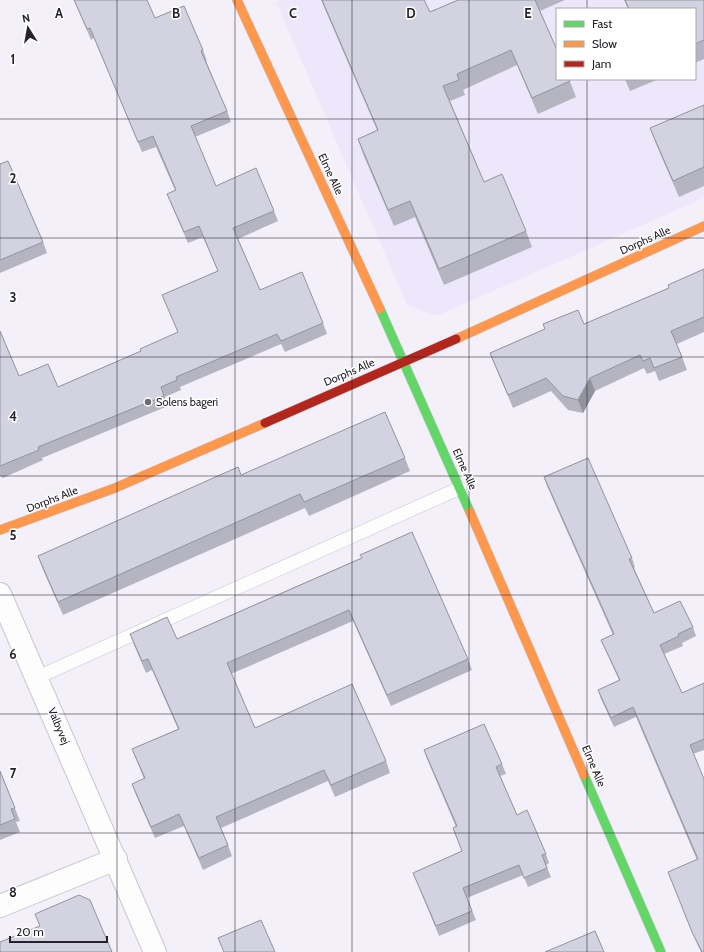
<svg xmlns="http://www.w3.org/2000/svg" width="704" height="952" font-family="Cabin,sans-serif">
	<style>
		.built { fill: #ece7fa; fill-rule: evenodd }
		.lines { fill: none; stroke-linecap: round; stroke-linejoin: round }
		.lane-casing { stroke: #c8c5ce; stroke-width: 14 }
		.street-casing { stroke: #c8c5ce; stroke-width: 24 }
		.fast-casing { stroke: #c8c5ce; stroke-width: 10 }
		.slow-casing { stroke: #c8c5ce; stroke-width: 10 }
		.jam-casing { stroke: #c8c5ce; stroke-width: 10 }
		.lane { stroke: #fdfdfe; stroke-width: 13 }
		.street { stroke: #fdfdfe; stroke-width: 22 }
		.fast { stroke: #63d668; stroke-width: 9 }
		.slow { stroke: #ff974d; stroke-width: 9 }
		.jam { stroke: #b3261e; stroke-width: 9 }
		.wall { fill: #b5b5c1 }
		.shaded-wall { fill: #93939d }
		.building { fill: #d2d2e0; stroke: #93939d }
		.grid { fill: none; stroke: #25222b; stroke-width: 1; stroke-opacity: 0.55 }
		.poi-dot { fill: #6d6a73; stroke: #fff; stroke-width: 1.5 }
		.labels { text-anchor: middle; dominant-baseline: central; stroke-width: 3; stroke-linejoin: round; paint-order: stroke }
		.street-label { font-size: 11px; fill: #25222b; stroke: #fff }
		.poi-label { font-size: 11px; fill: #25222b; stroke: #fff; text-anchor: start }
		.grid-label { font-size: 13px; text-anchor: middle; font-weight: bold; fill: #25222b; stroke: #fff; stroke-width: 3; stroke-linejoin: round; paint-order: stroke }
	</style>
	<rect width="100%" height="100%" fill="#f3f0fa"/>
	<path class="built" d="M281,0H704V198L436,316L407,305L276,2ZM557,9H695V79H557Z"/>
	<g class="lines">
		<g class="lane-casing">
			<path id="lane" d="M38,677L460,488"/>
		</g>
		<g class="street-casing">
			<g id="street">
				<path d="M0,594L155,952"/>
				<path d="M0,906L116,859"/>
			</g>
		</g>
		<g class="fast-casing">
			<g id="fast">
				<path d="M380,309L470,512"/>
				<path d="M584,775L661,952"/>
			</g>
		</g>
		<g class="slow-casing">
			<g id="slow">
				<path d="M237,0L380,309"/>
				<path d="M456,339L704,226"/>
				<path d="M470,512L584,775"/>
				<path d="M0,530L115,488L265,423"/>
			</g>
		</g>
		<g class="jam-casing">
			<path id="jam" d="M265,423L456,339"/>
		</g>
		<use href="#lane" class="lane"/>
		<use href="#street" class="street"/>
		<use href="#fast" class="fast"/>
		<use href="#slow" class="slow"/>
		<use href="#jam" class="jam"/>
	</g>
	<g class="wall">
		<path d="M74,0H147L155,18L203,50L207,61H206L227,111L231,122L195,137L216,186L274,211L278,221L238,239L260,290L323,323L327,334L285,352L281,344L180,387L181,390L165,397L168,406L42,458L43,460L3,478L0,476V331L19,376L58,387L141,351L178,332L162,295L218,271L203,237L188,243L171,204L167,194L175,190L156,147L142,152L94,38L91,40Z"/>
		<path d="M321,0H424L430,12L458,0H565L540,11L569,79L576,97L538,114L517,65L463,90L465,95L450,101L484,182L526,231L532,247L444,285L415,217L394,226L363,154L358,139L377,130Z"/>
		<path d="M624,0H704V59L695,63V9H628Z"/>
		<path d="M625,79H659L630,91Z"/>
		<path d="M704,105V186L679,197L656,144L650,128Z"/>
		<path d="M0,164L43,242L47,253L0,273Z"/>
		<path d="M704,269V332L677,344L687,370L659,381L655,371L647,374L644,368L595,391L583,413L568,410L551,391L513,408L495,366L490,353L545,329L543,324H584L669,288Z"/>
		<path d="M405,458L410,471L309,516L305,508L63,615L43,570L38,556L241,475Z"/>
		<path d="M544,477L632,558L635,567L634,568L654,613L693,627L696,636L682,643L683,646L664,654L682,693L704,683V750L693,754L704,952H701L696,941L672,881L697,860L636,717L614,727L601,699L598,690L619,680L605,649L601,640L613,635L547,486Z"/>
		<path d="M361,558L468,659L472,670L391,706L353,621L231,674L255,728L386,761L390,773L335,797L328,781L221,828L228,845L232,856L203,870L184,826L155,838L136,795L132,784L144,779L132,749L178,729L152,670L146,673L134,645L130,634L177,639Z"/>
		<path d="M424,750L502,764L506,774L500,776L517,815L546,854L549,863L546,865L551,877L528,887L523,875L467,898L476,920L439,936L413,873L462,851L453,828L456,827L427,759Z"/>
		<path d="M0,771L20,821L16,822L20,832L0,840Z"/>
	</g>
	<path class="shaded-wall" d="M590,378L595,391L583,413L578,400Z"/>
	<g class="building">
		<path d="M74,0H147L155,18L184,6L203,50L201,51L227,111L191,126L216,186L256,168L274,211L233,228L260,290L302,272L323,323L281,341L277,334L176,377L177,380L161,387L164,396L38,447L39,450L0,466V331L19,376L48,364L58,387L141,351L140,349L178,332L162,295L218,271L199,226L184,232L167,194L176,190L153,136L138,142L90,28L87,29Z"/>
		<path d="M322,0H424L430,12L458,0H535L557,50V79H569L570,81L532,98L511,50L457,74L459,80L443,86L484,182L502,174L526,231L439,269L410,201L388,210L358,139L378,130Z"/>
		<path d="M625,0H704V40L695,44V9H629Z"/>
		<path d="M704,105V167L673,181L650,128Z"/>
		<path d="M8,161L43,242L0,260V164Z"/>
		<path d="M704,269V317L671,331L682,357L654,368L650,358L643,361L640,355L590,378L578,400L563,396L546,378L508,395L490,353L545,329L543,324L578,310L584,324L669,288L668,285Z"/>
		<path d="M385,412L405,458L304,502L300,494L58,602L38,556L238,467L241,475Z"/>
		<path d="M588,458L632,558L629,559L654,613L680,601L693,627L678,634L679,636L660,645L682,693L704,683V739L690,745L704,779V952H702L692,932L668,872L698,859L633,707L611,718L598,690L620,680L601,640L614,634L544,477Z"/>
		<path d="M412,532L468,659L387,695L349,610L227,663L255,728L352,684L386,761L331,785L324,770L216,817L228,845L199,858L179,814L151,827L132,784L145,778L132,749L179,729L148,659L142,661L130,634L167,617L177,639L362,558L360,555Z"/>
		<path d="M484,724L502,764L496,767L517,815L527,810L546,854L542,855L547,868L524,878L519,865L463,888L472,911L436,926L413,873L462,851L453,828L457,826L424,750Z"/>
		<path d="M0,771L15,808L11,809L15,819L0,825Z"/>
		<path d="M79,895L90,900L112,952H0V942L40,926L35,914Z"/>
		<path d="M261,920L275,952H224L218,938Z"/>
		<path d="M595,931L604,952H545Z"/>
	</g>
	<path class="grid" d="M117,0V952M235,0V952M352,0V952M469,0V952M587,0V9M587,79V952M0,119H704M0,238H704M0,357H704M0,476H704M0,595H704M0,714H704M0,833H704"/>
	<circle class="poi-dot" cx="148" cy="402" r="4"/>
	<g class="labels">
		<g class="street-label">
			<text transform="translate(331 174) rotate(65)">Elme Alle</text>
			<text transform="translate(645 240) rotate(-24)">Dorphs Alle</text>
			<text transform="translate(349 372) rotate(-23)">Dorphs Alle</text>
			<text transform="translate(465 469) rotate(66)">Elme Alle</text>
			<text transform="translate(52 499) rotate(-21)">Dorphs Alle</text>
			<text transform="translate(59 726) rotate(67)">Valbyvej</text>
			<text transform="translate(594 766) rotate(67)">Elme Alle</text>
		</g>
		<g class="poi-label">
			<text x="156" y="402">Solens bageri</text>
		</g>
	</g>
	<g class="grid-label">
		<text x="59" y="18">A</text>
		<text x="176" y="18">B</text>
		<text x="293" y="18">C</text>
		<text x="411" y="18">D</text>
		<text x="528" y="18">E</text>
		<text x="13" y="64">1</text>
		<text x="13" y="183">2</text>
		<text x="13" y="302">3</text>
		<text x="13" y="421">4</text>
		<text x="13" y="540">5</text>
		<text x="13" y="659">6</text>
		<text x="13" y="778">7</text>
		<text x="13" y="897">8</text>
	</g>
	<rect x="556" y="8" width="140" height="72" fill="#ffffff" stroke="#a8a7aa"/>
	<rect x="564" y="21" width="20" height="6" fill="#63d668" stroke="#a8a7aa"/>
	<text x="592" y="28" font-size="12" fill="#25222b">Fast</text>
	<rect x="564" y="41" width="20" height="6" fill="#ff974d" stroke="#a8a7aa"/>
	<text x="592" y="48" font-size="12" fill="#25222b">Slow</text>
	<rect x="564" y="61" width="20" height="6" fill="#b3261e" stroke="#a8a7aa"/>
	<text x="592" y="68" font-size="12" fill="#25222b">Jam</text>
	<g transform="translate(28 28) rotate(349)" stroke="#ffffff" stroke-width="3" paint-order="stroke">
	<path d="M0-3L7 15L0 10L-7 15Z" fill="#25222b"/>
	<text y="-6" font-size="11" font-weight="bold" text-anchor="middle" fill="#25222b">N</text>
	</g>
	<path d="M10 936v6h97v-6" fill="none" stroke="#25222b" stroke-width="2"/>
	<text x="16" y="936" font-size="12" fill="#25222b" stroke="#ffffff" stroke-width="3" paint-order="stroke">20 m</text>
</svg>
